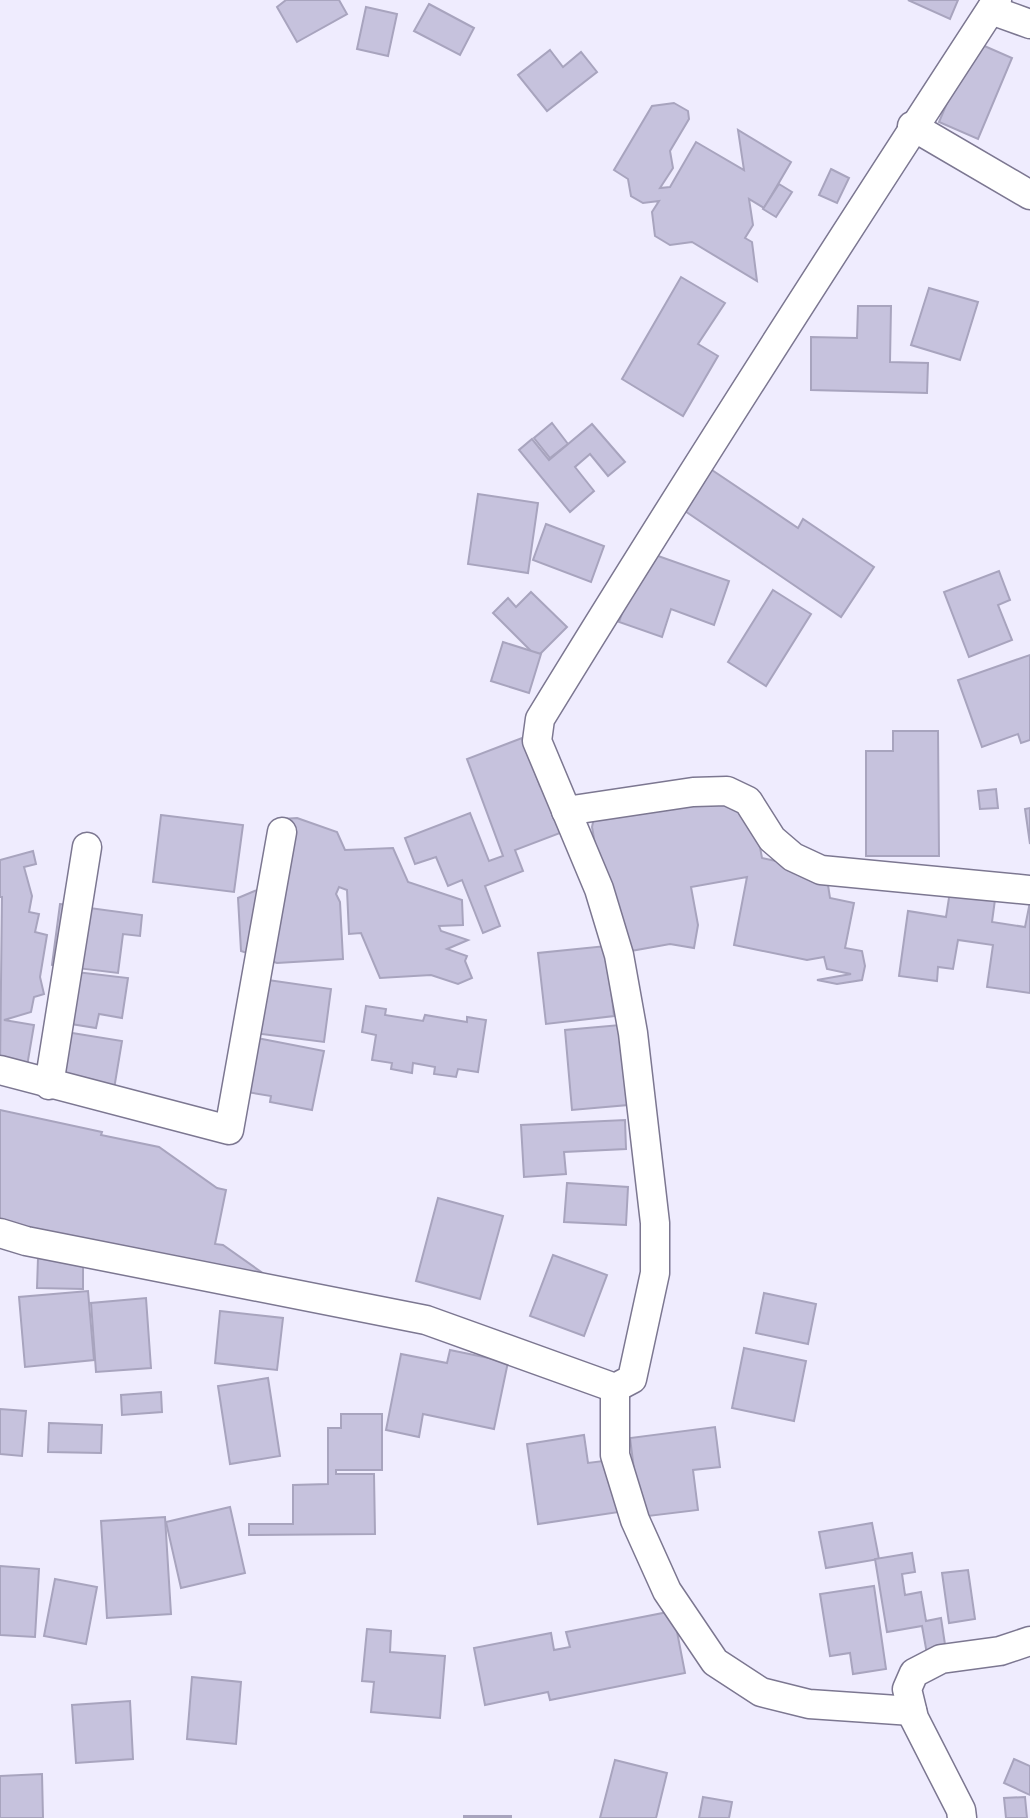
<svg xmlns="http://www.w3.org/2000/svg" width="1030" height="1818" font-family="Figtree,sans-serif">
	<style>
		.building { fill: #c6c2dd; stroke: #a8a4be; stroke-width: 2 }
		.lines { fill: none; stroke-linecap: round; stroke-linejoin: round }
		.street-casing { stroke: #7c7791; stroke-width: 31 }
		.street { stroke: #fff; stroke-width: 28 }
	</style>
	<rect width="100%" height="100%" fill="#efecfe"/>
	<g class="building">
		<path d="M286,0H339L347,14L297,42L277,7Z"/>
		<path d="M908,0H958L950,19Z"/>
		<path d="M429,4L474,28L460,55L414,31Z"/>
		<path d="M366,7L397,14L388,56L357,49Z"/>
		<path d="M973,41L1012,58L978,139L939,122Z"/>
		<path d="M550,50L563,67L581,52L597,72L547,111L518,75Z"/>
		<path d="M674,103L688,111L689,119L670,151L673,168L660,188L670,187L696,142L744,170L738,130L791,162L764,208L749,199L753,225L745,238L752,242L757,281L692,242L670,245L655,236L652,212L659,201L643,203L631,196L628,179L614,170L652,106Z"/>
		<path d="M831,169L849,178L837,203L819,195Z"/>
		<path d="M779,184L792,192L776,217L763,209Z"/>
		<path d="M681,277L725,303L698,344L718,356L683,416L622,379Z"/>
		<path d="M929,288L978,302L960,360L911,345Z"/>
		<path d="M858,306H891L890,362L928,363L927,393L811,390V337L857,338Z"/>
		<path d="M552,423L568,444L550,458L534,438Z"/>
		<path d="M592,424L625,462L608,476L590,454L575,467L594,491L570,512L519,450L532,439L549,460Z"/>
		<path d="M709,468L798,528L803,519L874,567L841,617L682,509Z"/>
		<path d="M478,494L538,503L528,573L468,564Z"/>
		<path d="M546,524L604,546L591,582L533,560Z"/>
		<path d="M644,551L729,581L714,625L671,609L662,637L619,622Z"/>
		<path d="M999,571L1010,600L998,605L1012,640L969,657L944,592Z"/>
		<path d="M773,590L811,614L766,686L728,662Z"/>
		<path d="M531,592L567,627L537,657L493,613L508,598L516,607Z"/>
		<path d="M503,642L541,654L529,693L491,681Z"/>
		<path d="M1030,655V740L1021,743L1018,734L982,747L958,680Z"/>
		<path d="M893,731H938L939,856H866V751H893Z"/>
		<path d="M522,738L540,786L550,782L568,830L515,850L523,871L485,886L500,926L483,933L462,880L448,886L436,857L415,864L405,838L470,813L489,861L503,856L467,759Z"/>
		<path d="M996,789L998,808L980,809L978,791Z"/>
		<path d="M750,794L762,858L826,872L830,898L854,903L845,948L862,951L865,966L862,980L837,984L817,980L851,974L827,969L824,957L807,960L734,945L747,877L691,887L698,925L694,948L670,944L614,954L592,827L597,804Z"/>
		<path d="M1030,808V844L1025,809Z"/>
		<path d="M161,815L243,825L234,892L153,882Z"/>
		<path d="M297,818L337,832L345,850L393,848L408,882L462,900L463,925L439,926L441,931L468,940L447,949L467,956L465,961L472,978L458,984L431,975L380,978L361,933L349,934L347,890L339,887L336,894L340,902L343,959L277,963L241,951L238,898L264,887L282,819Z"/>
		<path d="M33,851L36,864L24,867L32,896L29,912L39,914L35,932L47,935L40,977L44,994L34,997L31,1012L4,1020L34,1025L26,1072L0,1067L2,897H0V860Z"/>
		<path d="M951,885L996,892L992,922L1025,927L1030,902V993L987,987L993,945L958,940L953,969L938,967L937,981L899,976L908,911L946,917Z"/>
		<path d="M60,904L142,915L140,936L123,934L118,973L52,965Z"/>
		<path d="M606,946L614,1016L546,1024L538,953Z"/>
		<path d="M59,970L128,978L122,1018L99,1014L96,1028L52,1021Z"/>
		<path d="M261,979L331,989L324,1042L254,1033Z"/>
		<path d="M366,1006L386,1009L385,1015L423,1021L425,1015L467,1022V1017L486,1020L478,1072L458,1069L456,1077L434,1074L435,1067L413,1063L412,1073L391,1069L392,1063L372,1060L376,1035L362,1032Z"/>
		<path d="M620,1025L628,1105L572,1110L565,1030Z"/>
		<path d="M60,1031L122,1041L113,1095L51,1084Z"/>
		<path d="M257,1038L324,1051L312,1110L270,1102L271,1096L247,1092Z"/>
		<path d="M0,1110L102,1132L101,1135L159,1147L217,1188L226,1190L215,1244L223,1245L281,1286L0,1228Z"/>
		<path d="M625,1120L626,1149L564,1152L566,1174L524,1177L521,1125Z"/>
		<path d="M567,1183L628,1187L626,1225L564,1222Z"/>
		<path d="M438,1198L503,1216L480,1299L416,1281Z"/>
		<path d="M553,1255L607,1275L584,1336L530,1316Z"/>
		<path d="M38,1258L83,1259V1289L37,1288Z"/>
		<path d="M88,1291L94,1360L25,1367L19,1297Z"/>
		<path d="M764,1293L816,1304L808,1344L756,1333Z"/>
		<path d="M146,1298L151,1368L96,1372L91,1303Z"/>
		<path d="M220,1311L283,1318L277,1370L215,1363Z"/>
		<path d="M744,1348L806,1361L794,1421L732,1408Z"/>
		<path d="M450,1350L508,1362L494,1429L423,1414L419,1437L386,1430L401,1354L447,1363Z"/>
		<path d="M268,1378L280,1456L230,1464L218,1386Z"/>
		<path d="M161,1392L162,1412L122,1415L121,1395Z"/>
		<path d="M0,1409L26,1411L22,1456L0,1454Z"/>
		<path d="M341,1414H382V1470H336V1474H374L375,1534L249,1535V1524H293V1485L328,1484V1428H341Z"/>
		<path d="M49,1423L102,1425L101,1453L48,1452Z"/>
		<path d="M715,1427L720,1467L693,1470L698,1510L640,1517L630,1438Z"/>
		<path d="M584,1435L588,1463L611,1460L619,1512L538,1524L527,1444Z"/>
		<path d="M230,1507L245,1573L181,1588L166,1522Z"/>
		<path d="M165,1517L171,1614L107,1618L101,1521Z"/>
		<path d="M872,1523L879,1559L826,1568L819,1532Z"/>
		<path d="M912,1553L915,1572L902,1574L905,1595L921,1592L926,1621L941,1618L946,1651L927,1654L922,1626L887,1632L875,1559Z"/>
		<path d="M0,1566L39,1569L35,1637L0,1635Z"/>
		<path d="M968,1570L975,1619L949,1623L942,1573Z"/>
		<path d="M55,1579L97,1587L86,1644L44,1636Z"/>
		<path d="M874,1586L886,1669L853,1674L850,1653L830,1656L820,1594Z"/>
		<path d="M673,1611L685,1673L550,1700L548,1692L485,1705L474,1648L551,1633L554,1650L570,1647L566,1632Z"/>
		<path d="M367,1629L391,1631L390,1652L445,1656L440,1718L371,1712L374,1682L362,1681Z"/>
		<path d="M192,1677L241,1682L236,1744L187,1739Z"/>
		<path d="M130,1701L133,1759L76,1763L72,1705Z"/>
		<path d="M1014,1759L1030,1766V1795L1004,1783Z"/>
		<path d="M615,1760L667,1773L656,1818H600Z"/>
		<path d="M42,1774L43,1818H0V1776Z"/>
		<path d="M703,1797L732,1802L729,1818H699Z"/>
		<path d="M1025,1797L1027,1818H1006L1004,1798Z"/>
		<rect x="464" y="1816" width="47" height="2"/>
	</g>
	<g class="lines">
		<g class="street-casing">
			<g id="street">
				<path d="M991,10L1030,24"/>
				<path d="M912,126L1030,195"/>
				<path d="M566,811L693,792L727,791L748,801L772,839L793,857L821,870L1030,890"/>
				<path d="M0,1070L229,1130L282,832"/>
				<path d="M49,1085L87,847"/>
				<path d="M0,1233L26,1241L426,1320L615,1388L632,1379L655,1273V1223L633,1033L619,955L599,889L537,741L540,719C688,477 842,238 997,0"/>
				<path d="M615,1388V1455L635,1520L667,1591L715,1662L761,1692L809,1704L912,1711"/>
				<path d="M962,1818L961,1810L914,1718L907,1689L914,1673L941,1659L1000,1651L1030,1641"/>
			</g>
		</g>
		<use href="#street" class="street"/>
	</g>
</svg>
